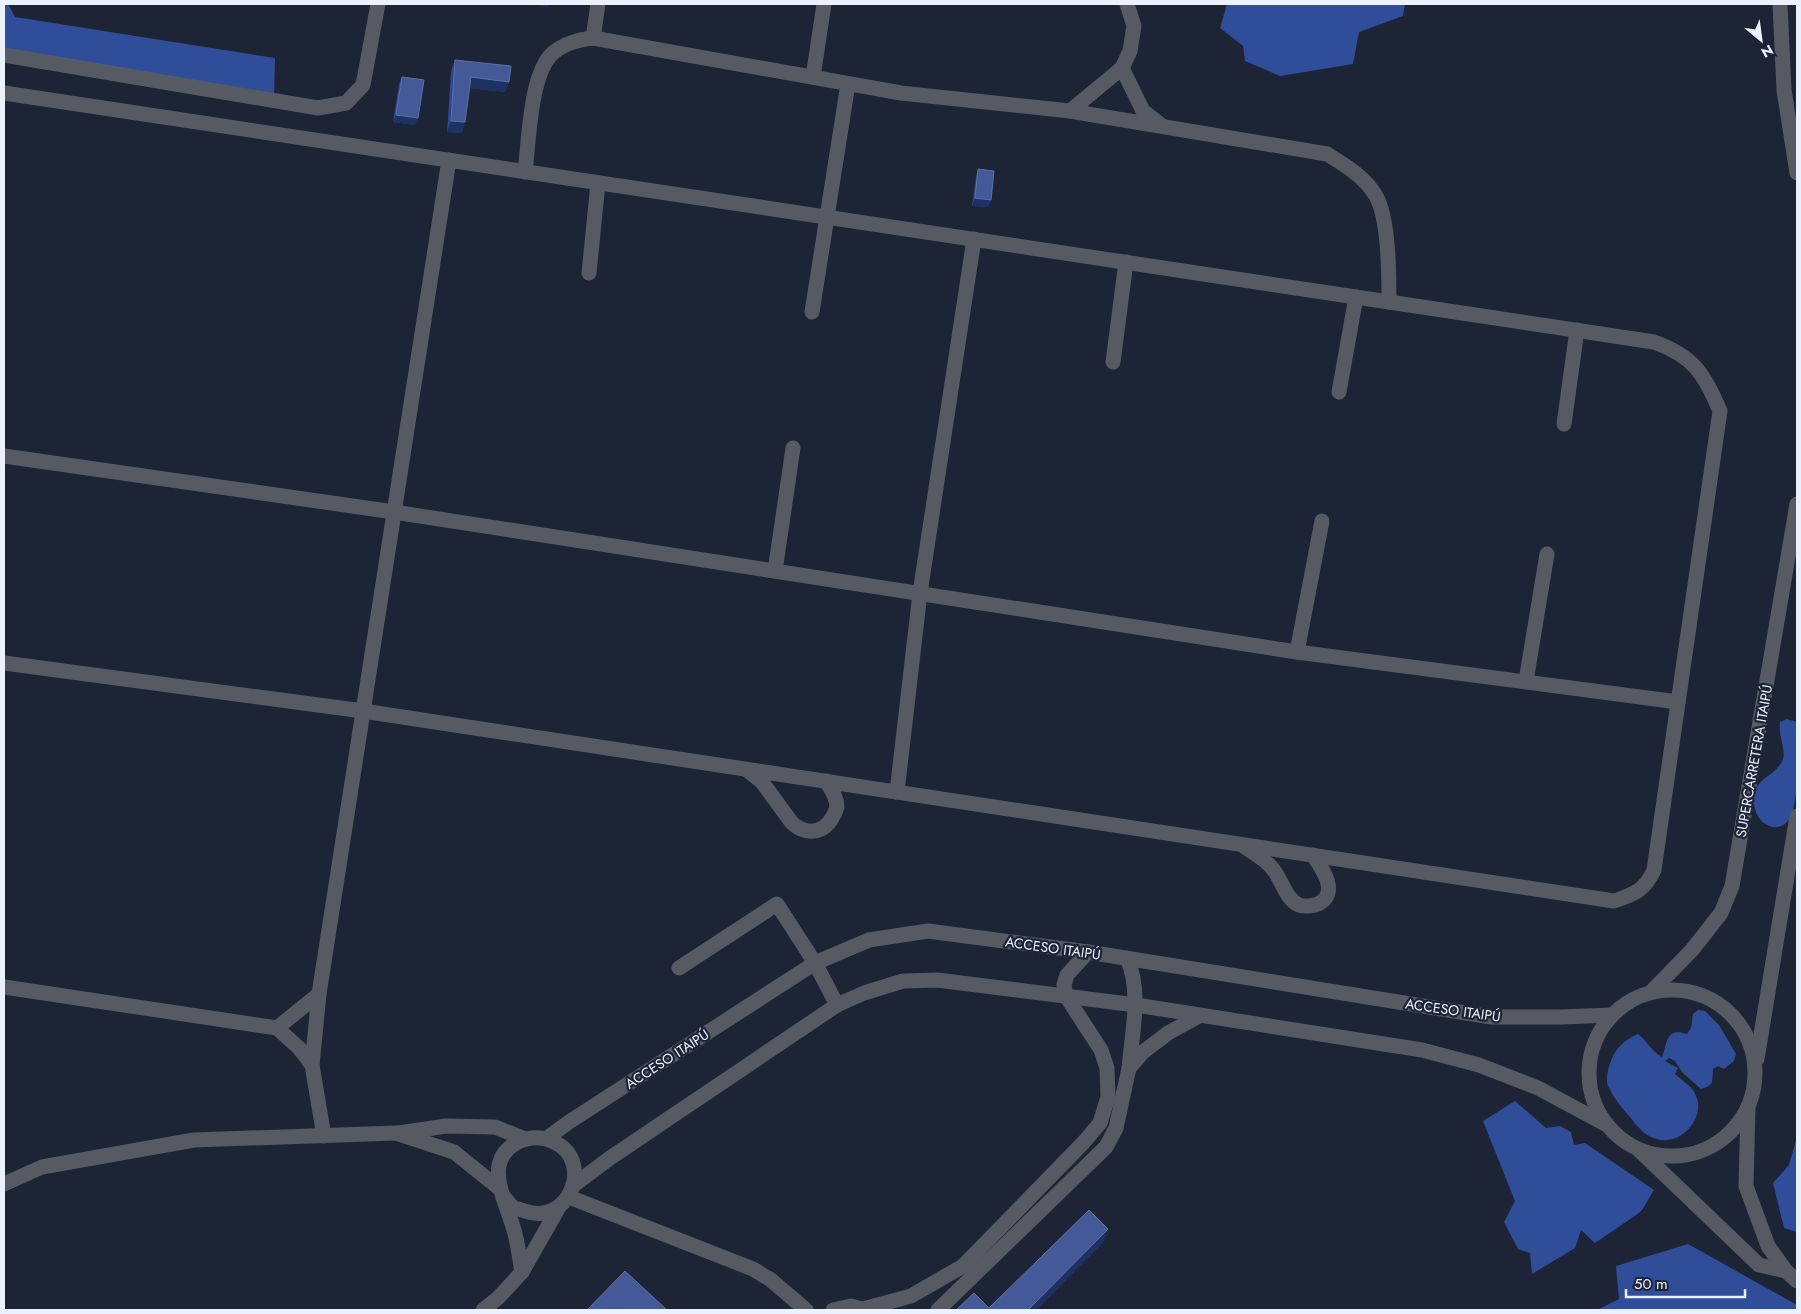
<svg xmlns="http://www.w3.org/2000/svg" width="1801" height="1314" font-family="Jost,sans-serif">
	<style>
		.forest { fill: #304d99 }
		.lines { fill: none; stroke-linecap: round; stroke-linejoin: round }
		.minor { stroke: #565a63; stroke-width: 15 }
		.wall { fill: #2e478c }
		.shaded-wall { fill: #1e3164 }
		.building { fill: #435998; stroke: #5d71a8 }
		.labels { text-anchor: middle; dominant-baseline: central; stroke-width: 4.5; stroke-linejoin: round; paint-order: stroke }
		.street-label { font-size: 14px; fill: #ebf1fd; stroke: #1c2435 }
	</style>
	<rect width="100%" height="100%" fill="#1c2435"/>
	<g class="forest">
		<path d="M4,4H8L15,17L275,58L274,98L4,61Z"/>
		<path d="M1227,4H1405L1403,16L1359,32L1353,64L1280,76L1245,61L1243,46L1220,28Z"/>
		<path d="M1787,719L1797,722C1797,751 1800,781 1793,810C1786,839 1754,828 1754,801C1754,776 1775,778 1783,759C1786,751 1778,735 1780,722Z"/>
		<path d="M1698,1010L1705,1011L1719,1025L1736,1054L1734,1061L1724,1069L1718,1066L1713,1069L1712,1083L1707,1087L1701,1089L1682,1072L1675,1061L1669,1058L1665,1061L1678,1068L1675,1074C1682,1081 1693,1086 1696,1096C1706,1119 1679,1147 1656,1139C1644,1135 1637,1126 1630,1117C1622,1108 1613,1097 1608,1086C1604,1076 1612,1054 1619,1047C1624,1041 1631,1037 1638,1034C1647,1041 1652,1052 1662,1057C1668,1043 1665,1027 1687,1034L1691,1028L1693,1014Z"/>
		<path d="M1515,1101L1546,1128L1560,1126L1571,1132L1574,1145L1585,1143L1654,1190L1642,1210L1636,1215L1595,1243L1581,1230L1575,1248L1532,1274L1530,1253L1518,1249L1504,1222L1515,1201L1483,1121Z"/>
		<path d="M1797,1137V1232L1784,1228L1773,1183L1789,1165Z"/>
		<path d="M1688,1244L1797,1305V1310H1597L1619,1299L1616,1266Z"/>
	</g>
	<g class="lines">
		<g class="minor">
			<path d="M1780,4L1784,90L1797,173"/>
			<path d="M593,38L598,4"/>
			<path d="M4,55L318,108L346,103L363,85L378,4"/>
			<path d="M1122,68L1143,111L1161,125"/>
			<path d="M813,77L824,4"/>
			<path d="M4,93L1654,342C1693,356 1704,373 1720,411L1654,870C1645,890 1635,894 1614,901L363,711L4,663"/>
			<path d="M1070,111L1122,68L1130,51L1134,26L1127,4"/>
			<path d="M525,172C529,141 530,73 553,53C565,43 578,40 593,38L901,93L1070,111L1327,154C1345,165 1365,177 1376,196C1389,219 1389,275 1389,302"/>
			<path d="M589,273L598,183"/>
			<path d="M812,312L848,84"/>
			<path d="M1113,362L1126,262"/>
			<path d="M1339,392L1356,297"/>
			<path d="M1564,424L1577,330"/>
			<path d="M4,456L394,512L1297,652L1678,702"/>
			<path d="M775,571L793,448"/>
			<path d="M1297,652L1322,521"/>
			<path d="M1526,681L1547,554"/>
			<path d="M747,770L762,782L792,823C805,835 823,834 832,818C834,815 836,811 837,807C837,797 831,789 826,781"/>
			<path d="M897,792L920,593L974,239"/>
			<path d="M1245,847C1255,854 1265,859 1272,868C1282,879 1285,899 1299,905C1304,907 1313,906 1318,904C1340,893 1322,868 1313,855"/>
			<path d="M1127,958C1142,992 1132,1032 1129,1068"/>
			<path d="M679,968L777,904L815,963L837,1005"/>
			<path d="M4,987L277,1028L299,1048L312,1065"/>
			<circle cx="1672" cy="1073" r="83"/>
			<path d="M1651,992L1692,950L1721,913L1732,886L1797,504"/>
			<path d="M277,1028L319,994"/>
			<path d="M1757,1059L1797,816"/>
			<path d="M1748,1107L1746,1186L1768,1246L1786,1271L1797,1281"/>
			<path d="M399,1133L446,1126L495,1127L525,1139"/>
			<path d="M324,1136L312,1065L319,994L449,160"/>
			<path d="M547,1138L569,1122L815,963L869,940L928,931L1088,952L1491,1017H1561L1612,1015"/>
			<path d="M1639,1150L1759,1265L1786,1271"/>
			<path d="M4,1184L42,1167L194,1140L396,1133L454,1152L500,1189"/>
			<path d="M574,1185L610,1158L837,1005L864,993L903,981L937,980L1136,1005L1422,1050L1479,1065L1538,1088L1605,1124"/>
			<path d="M504,1197C507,1200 510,1205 514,1208C517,1209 522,1210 525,1211C569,1227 595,1161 554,1142C542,1136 531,1136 518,1142C482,1160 505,1199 513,1227C518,1241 519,1257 522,1272"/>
			<path d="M569,1197L753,1269L771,1280L806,1310"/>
			<path d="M863,1309L911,1296L963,1266L1084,1142L1100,1123L1108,1097L1107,1068L1101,1050L1066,996L1064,985L1067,975L1088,952"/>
			<path d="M483,1310L498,1298L522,1272L559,1207"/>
			<path d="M833,1310L851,1306L865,1310"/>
			<path d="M938,1310L1106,1147L1116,1128L1129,1068L1143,1052L1168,1033L1199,1016"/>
		</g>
	</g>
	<g class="wall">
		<path d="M455,60L509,82L505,92L470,88L462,133L447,132L451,71Z"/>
		<path d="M402,77L415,125L393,122L399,84Z"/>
		<path d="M978,169L991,200L988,207L972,206L976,177Z"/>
	</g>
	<g class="shaded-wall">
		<path d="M524,4H549L548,7Z"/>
		<path d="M471,77L509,82L505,92L467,88Z"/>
		<path d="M396,115L418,118L415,125L393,122Z"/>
		<path d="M451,121L465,122L462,133L447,132Z"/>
		<path d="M975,198L991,200L988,207L972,206Z"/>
		<path d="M1108,1229L1103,1243L1037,1310H1028Z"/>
	</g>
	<g class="building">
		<path d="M455,60L511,66L509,82L471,77L465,122L451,121Z"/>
		<path d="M402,77L424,80L418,118L396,115Z"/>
		<path d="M978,169L994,171L991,200L975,198Z"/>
		<path d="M1089,1210L1108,1229L1028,1310H956L974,1293L989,1308Z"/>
		<path d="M625,1271L667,1310H587Z"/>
	</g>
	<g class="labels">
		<g class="street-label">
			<text transform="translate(1754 761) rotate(-80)">SUPERCARRETERA ITAIPÚ</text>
			<text transform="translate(1053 948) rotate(8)">ACCESO ITAIPÚ</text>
			<text transform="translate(1453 1010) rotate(8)">ACCESO ITAIPÚ</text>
			<text transform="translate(667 1059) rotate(-33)">ACCESO ITAIPÚ</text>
		</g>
	</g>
	<rect width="1801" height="1314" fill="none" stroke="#ebf1fd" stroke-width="10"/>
	<g transform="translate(1761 40) rotate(151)" stroke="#1c2435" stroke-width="4" paint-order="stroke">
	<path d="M0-4L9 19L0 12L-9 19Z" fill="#ebf1fd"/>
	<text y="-8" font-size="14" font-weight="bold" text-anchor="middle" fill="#ebf1fd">N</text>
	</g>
	<path d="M1626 1289v8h119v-8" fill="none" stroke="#ebf1fd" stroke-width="2.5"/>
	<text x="1634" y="1289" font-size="15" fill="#ebf1fd" stroke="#1c2435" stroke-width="4" paint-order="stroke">50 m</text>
</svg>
